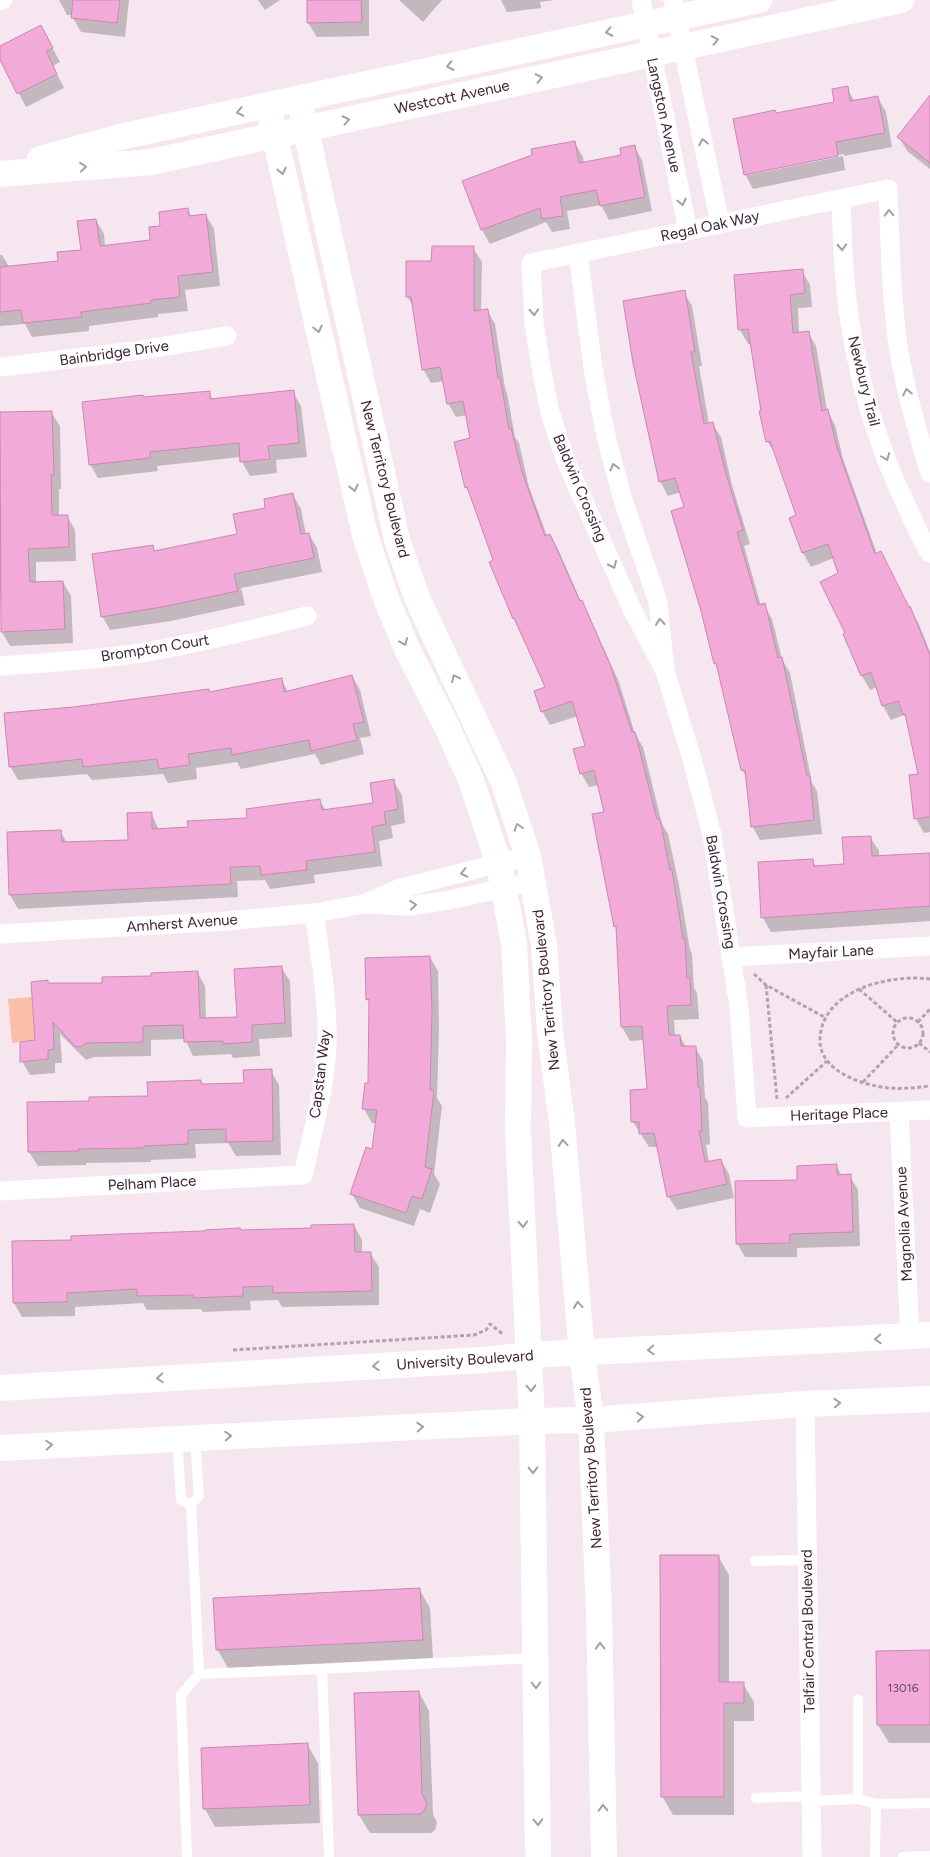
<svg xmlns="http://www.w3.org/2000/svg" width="930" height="1857" font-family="Figtree,sans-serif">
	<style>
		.green { fill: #fabfa9 }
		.shadow { fill: #0003 }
		.building { fill: #f2abd8; stroke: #cb87b3 }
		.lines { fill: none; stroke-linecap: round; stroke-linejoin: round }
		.path { stroke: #b5a2ae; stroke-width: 3; stroke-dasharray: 4 2.5; stroke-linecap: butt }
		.lane { stroke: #fff; stroke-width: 10 }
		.street { stroke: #fff; stroke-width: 19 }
		.secondary { stroke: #fff; stroke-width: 26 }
		.oneway { stroke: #a99ca5 }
		.labels { text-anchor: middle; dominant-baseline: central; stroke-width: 5; stroke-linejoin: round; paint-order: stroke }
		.number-label { font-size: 12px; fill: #6c465e }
		.street-label { font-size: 15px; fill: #3f2436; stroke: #fff }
	</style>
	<rect width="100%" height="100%" fill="#f5e6ef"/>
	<path class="green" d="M32,997L35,1040L12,1043L8,999Z"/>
	<g class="shadow">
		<path d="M59,0H129L125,37L81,32L73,18V15H67Z"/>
		<path d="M258,0H280L265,10Z"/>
		<path d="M308,0H369V36L317,37L308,23Z"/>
		<path d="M399,0H442L423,22Z"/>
		<path d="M501,0H554L540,2L541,8L507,12Z"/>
		<path d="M49,41L60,62L53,66L64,88L26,107L0,57V47Z"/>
		<path d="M847,88L855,102L878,98L886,112L892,147L844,156V154L748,173V175L843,156L845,170L753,189L745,174L836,103Z"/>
		<path d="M930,97V169L907,151L899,137Z"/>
		<path d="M575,143L583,157L584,164L623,156L634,146L642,160L652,211L609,220L601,205L567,211L570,229L552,232L546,222L490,244L482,230Z"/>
		<path d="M188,210L192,217L206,215L214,229L220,286L185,290L188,311L158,314V317L89,326V331L32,337L25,324L0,326V255H2L10,268L60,263L82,251L96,220L104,234L105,246L151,241L162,227Z"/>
		<path d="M473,248L482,262L481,311L487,310L495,324L505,388L507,393L515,437L519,443L529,487L547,536L550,535L558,549L581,602L589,616L619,682L635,734L643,747L662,824L668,834L679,885L690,950L692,954L694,988L697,993L699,1019L674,1020L675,1036H680L686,1047H695L703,1061L705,1098L708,1102L710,1144L706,1145L709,1163L721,1160L729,1174L734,1198L677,1210L668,1196L658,1147H649L633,1122L648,1090L645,1040L630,1041L622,1027L618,931L615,926L606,813L599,785L589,787L581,773L587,747L578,716L550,725L542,711L547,688L514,619L490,563L494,561L471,496L466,487L471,439L467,415L456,417L448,403L444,381L431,383L423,369L414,308L407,296L433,262Z"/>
		<path d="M802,271L810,285L812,307L798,308L799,333L808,332L816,346L827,410L835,425L843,459L877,554L918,622L930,652V832L924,833L916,819L919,775L908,721L904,715L891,720L883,706L877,687L870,690L862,676L847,634L839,573L834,558L811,567L803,553L798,516L776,455L767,441L751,344H748L740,330Z"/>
		<path d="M684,292L692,306L702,366H699L709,424L712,423L721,437L732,485L750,544L744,546L761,606L764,605L772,619L782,659L790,673L812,783L817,791L822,834L760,840L752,826L747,778L742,770L719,671L715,663L686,508L681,492L668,496L660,481Z"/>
		<path d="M209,392L213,400L293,392L301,406L307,457L276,460L277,473L250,476L242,462L241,457L157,466L158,471L98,478L90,464L144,398Z"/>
		<path d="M51,412L60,426L61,489H59V516H67L75,530L76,561L36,562V583L63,582L71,596L73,643L10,646L2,632L0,591V413Z"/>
		<path d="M293,495L301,509L306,535L309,534L317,548L322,572L241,588L245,605L171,621L110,630L102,616L152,546L156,552L238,535L267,509Z"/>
		<path d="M352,676L360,690L371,736L360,738L364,754L321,765L315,754L241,769L237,762L196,768L197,779L168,783L163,774L92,780L87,774L18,780L10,766L74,708L208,690L210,693L281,679L288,692Z"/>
		<path d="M393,781L402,795L405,823L391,826L393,838L379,841L382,866L314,875L315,883L270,889L265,880L237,881L238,897L18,909L10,895L60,831L67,843L129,841L151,813L159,830L189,828L248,819L319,800L326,810L375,804Z"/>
		<path d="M870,837L879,851V857L930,854V921L771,932L763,918L812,860L816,867L845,865Z"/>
		<path d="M430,957L438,971L439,1027L437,1098L442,1106L434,1174L440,1184L430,1213L420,1209L414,1226L360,1208L352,1194L373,1151L376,1123H372L364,1109L369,1084L370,1004L367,999Z"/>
		<path d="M281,967L290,981L292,1037L259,1039L260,1056L233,1058L231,1054L193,1056L185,1039L151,1040V1056L94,1057L86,1060L60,1034L62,1063H55V1073L30,1075L22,1061L36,1041L47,982L49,984H103L197,972L205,986L206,1019L238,1018Z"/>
		<path d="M271,1071L279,1085L281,1155L236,1156L228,1143L195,1144L196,1158L151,1160V1162L86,1163V1165L38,1166L29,1152L90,1102L149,1098L201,1081L203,1085L245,1084Z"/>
		<path d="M836,1165L842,1176H850L858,1190L860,1246L797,1248V1257H745L737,1243Z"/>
		<path d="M354,1225L362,1240V1253H370L379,1267V1305L282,1307L278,1300L250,1301L251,1310L203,1312L201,1309L147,1310L143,1303L75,1307V1316L22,1317L14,1303L72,1241L241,1231L312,1230Z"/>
		<path d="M718,1556L729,1575V1684H743L754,1702V1721H734V1815H673L662,1796Z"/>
		<path d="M419,1589L430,1608L433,1658L228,1668L217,1649Z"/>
		<path d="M930,1651V1743H889L878,1725Z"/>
		<path d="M419,1692L429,1711L433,1814L437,1822L435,1830L431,1833H370L359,1815Z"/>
		<path d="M307,1744L318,1763L320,1823L215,1827L205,1809Z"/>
	</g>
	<g class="building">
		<path d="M73,0H120L117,23L71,18Z"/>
		<path d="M307,0H361L362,22L307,23Z"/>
		<path d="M41,25L53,48L46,51L57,74L17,94L0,60V46Z"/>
		<path d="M848,86L850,101L878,96L885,133L836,142L838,156L744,175L733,119L775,110L776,113L834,102L832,89Z"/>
		<path d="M930,95V163L897,137Z"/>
		<path d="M575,141L579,163L621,155L620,148L635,145L645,197L600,206L596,190L560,197L563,216L542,219L540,208L481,230L462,181L532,155L531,149Z"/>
		<path d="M188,208L189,216L206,214L213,272L178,276L180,297L151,300V303L81,312L82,317L23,323L21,310L0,312V267L58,261L57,252L81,250L77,221L96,219L100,246L150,240L149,227L160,226L159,212Z"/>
		<path d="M432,246H474V311L488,309L498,378L500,377L509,429L511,428L522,472L545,536L550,534L580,601L582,600L611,667L632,732H635L657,819H660L670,870H672L683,939H685L687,978H690L691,1005L667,1006L669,1035H680L681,1046H696L698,1087H700L702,1131H699L705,1162L721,1159L727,1184L667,1197L654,1133L639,1134V1122H631L630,1090L647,1089L642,1026L621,1027L616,926L614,927L592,814L604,812L594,770L580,774L573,749L585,746L572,701L541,712L534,691L545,687L514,618L513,619L489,562L493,560L467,487L465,488L454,442L470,438L463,401L447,404L440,367L422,370L411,297H406V261H431Z"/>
		<path d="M803,269L805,293L790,295L793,333L809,331L822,411L828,409L836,444L875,554L881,551L909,607L910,606L930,655V817L914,819L909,775L918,774L905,714L903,715L898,701L882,706L871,672L861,676L843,634L845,633L820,582L838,573L828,544L802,553L789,518L796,515L770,441L766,442L759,411H761L748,329L738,330L734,275Z"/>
		<path d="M685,290L695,352H691L704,424L713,422L725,470L743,530L737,532L758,605L765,603L778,658L782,657L807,776H810L814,820L751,827L745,770H741L716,663L714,664L701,611L671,511L684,507L675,478L659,482L633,363L623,301Z"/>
		<path d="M294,390L299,443L268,446L270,459L240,462L239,443L150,452V458L89,465L82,402L143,395L144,397L210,391V399Z"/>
		<path d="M52,411L54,475H51L52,515H68L69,547L28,549L30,582L63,581L65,629L1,632L0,412Z"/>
		<path d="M293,493L301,534L309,533L314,558L234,574L238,591L162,607L101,617L92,554L153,545L154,551L237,534L233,514L265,508L264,499Z"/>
		<path d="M352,675L364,722L353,724L357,740L311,751L309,740L232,755L231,748L188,754L190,765L159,769L157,759L83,767L82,759L9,767L4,713L74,707L209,689V692L282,678L284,692Z"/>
		<path d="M394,779L398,809L384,812L386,824L372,827L375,852L306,861L307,870L261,875L260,866L230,867L231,884L9,895L7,832L61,830L62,842L128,840L127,813L152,812V829L188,827L187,821L247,818L246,809L320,799L322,810L373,803L370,783Z"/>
		<path d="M871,836L872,856L930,853V906L761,918L758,862L813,859L814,866L844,864L842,837Z"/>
		<path d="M430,956L432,1012L430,1090L434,1091L425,1167L432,1169L422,1199L412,1196L406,1213L350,1194L366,1147L372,1149L377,1110L362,1109L365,1083H368L369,999L366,1000L365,958Z"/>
		<path d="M282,966L285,1023L252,1025V1042L223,1044V1041L184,1042L183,1025L143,1026V1042L86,1043L82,1046L76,1047L53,1022L54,1049L48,1050V1059L20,1062V1042L35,1040L31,982L48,980V983H102V977L151,976V973L198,971L200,1018L237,1017L234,969Z"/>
		<path d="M272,1069L273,1141L226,1142V1129L188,1130V1144L144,1146V1148L78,1149L79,1151L28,1152L27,1102L89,1101V1097L148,1096L147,1082L201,1080V1084L244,1083L243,1070Z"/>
		<path d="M837,1164V1175L851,1174L853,1232L790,1234V1243L736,1244L735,1181L797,1180V1166Z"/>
		<path d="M354,1224L355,1252H371L372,1291L273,1293V1286L243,1287V1296L193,1298V1295L137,1296V1289L67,1293V1302L13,1303L12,1241L71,1240V1236L119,1234L205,1231V1230L240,1228L241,1230L311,1228V1225Z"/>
		<path d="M660,1555H719V1682H744V1703H724V1797H661Z"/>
		<path d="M420,1588L423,1640L216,1650L213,1598Z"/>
		<path d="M930,1650V1725H877L876,1651Z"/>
		<path d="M419,1691L422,1794L427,1803L424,1811L420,1814L358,1815L354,1693Z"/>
		<path d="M308,1743L310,1805L203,1809L201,1748Z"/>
	</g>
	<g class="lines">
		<g class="path">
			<path d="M754,974L766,985L826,1018"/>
			<path d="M930,979C891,974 823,989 820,1038C818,1071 862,1085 888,1088C902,1089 916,1088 930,1086"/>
			<path d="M766,985L777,1099"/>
			<path d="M859,989L898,1023"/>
			<circle cx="908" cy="1033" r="15"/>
			<path d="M918,1022L930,1009"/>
			<path d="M919,1043L930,1052"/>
			<path d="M863,1082L899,1044"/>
			<path d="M786,1098L827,1061"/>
			<path d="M233,1350L474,1335L486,1330L490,1324L504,1335"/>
		</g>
		<g class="lane">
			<path d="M177,1439L181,1500L191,1504L199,1674L181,1695L187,1857"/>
			<path d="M191,1504L199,1496L195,1438"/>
			<path d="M755,1561L807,1560"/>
			<path d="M199,1674L322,1669"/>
			<path d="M858,1700V1799"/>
			<path d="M756,1798L811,1796"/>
			<path d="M811,1801L858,1799L876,1804L930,1803"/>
			<path d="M329,1857L322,1669L534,1658"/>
			<path d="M875,1857L876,1804"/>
			<path d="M903,1857L930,1856"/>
		</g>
		<g class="street">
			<path d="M641,0L688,231"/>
			<path d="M673,0L720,224"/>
			<path d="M0,1L3,0"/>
			<path d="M841,199C842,235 843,272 848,309C857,376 877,444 906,505C914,521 920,538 930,553"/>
			<path d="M578,253L594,375L607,441L623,500L658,602L665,671L692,759L712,835L739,1007L747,1118L930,1110"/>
			<path d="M0,367L135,351L227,336"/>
			<path d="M0,666C47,663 94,660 140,653C196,644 252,630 307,616"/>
			<path d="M665,671L632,609L565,459L550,412L541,367L534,323L531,263L888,189C890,241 891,294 898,346C905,389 917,431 930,473"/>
			<path d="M368,902L398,889L528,856"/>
			<path d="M0,934L227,921L314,913L364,904L409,906L449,900L532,882"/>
			<path d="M731,957L930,946"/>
			<path d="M899,1112L910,1337"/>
			<path d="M0,1191L303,1175C312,1133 326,1086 327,1043C328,999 320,956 314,913"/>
			<path d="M805,1404L812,1857"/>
		</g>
		<g class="secondary">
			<path d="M299,99L397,540L417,598L504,783L528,856L544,945L550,1032L562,1123L582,1354L591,1420L599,1612L604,1857"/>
			<path d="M268,106L365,535L384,593L407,649L447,727L471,780L499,864L514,943L519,1039L518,1131L532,1421L538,1857"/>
			<path d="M40,159L124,136L759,0"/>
			<path d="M0,174L151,162L901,0"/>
			<path d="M0,1388L483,1360L530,1355L930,1335"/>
			<path d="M0,1448L532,1421L591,1420L805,1404L930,1399"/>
		</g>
	</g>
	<defs><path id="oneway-chevron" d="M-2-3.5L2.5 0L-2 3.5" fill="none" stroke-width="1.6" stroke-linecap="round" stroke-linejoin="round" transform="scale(1.25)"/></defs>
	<g class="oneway">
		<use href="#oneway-chevron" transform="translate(609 32) rotate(168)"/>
		<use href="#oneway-chevron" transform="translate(715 40) rotate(-12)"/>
		<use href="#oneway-chevron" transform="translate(450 66) rotate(168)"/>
		<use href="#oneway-chevron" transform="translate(539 78) rotate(-12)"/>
		<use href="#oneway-chevron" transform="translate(240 112) rotate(168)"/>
		<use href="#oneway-chevron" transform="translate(346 120) rotate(-12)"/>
		<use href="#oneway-chevron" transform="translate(703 142) rotate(-102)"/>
		<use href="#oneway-chevron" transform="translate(83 167) rotate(-5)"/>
		<use href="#oneway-chevron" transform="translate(282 171) rotate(77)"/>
		<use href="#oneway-chevron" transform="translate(682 202) rotate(78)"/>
		<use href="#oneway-chevron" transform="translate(889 213) rotate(-92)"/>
		<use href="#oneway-chevron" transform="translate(842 247) rotate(87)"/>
		<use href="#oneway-chevron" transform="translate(534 312) rotate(87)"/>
		<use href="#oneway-chevron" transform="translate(318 329) rotate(77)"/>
		<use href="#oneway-chevron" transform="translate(907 392) rotate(-102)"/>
		<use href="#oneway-chevron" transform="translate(886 457) rotate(69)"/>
		<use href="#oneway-chevron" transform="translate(614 467) rotate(-105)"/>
		<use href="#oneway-chevron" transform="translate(354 488) rotate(77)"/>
		<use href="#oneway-chevron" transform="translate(613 565) rotate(66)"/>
		<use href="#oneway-chevron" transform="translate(660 622) rotate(-96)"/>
		<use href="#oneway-chevron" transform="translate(404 642) rotate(67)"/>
		<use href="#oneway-chevron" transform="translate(455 678) rotate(-116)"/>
		<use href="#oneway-chevron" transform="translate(518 827) rotate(-108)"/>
		<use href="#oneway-chevron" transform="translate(464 873) rotate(166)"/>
		<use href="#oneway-chevron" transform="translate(413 905) rotate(-5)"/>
		<use href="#oneway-chevron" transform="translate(563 1143) rotate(-95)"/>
		<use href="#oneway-chevron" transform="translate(523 1224) rotate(87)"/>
		<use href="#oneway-chevron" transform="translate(578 1305) rotate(-95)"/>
		<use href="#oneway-chevron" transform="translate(878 1339) rotate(177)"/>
		<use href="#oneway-chevron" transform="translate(651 1350) rotate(177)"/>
		<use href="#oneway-chevron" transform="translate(376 1366) rotate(177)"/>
		<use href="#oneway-chevron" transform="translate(160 1378) rotate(177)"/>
		<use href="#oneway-chevron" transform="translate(531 1388) rotate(88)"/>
		<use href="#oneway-chevron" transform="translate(837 1403) rotate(-2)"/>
		<use href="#oneway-chevron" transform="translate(640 1417) rotate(-4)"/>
		<use href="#oneway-chevron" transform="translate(420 1427) rotate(-3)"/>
		<use href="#oneway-chevron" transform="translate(228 1436) rotate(-3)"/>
		<use href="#oneway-chevron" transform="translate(49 1445) rotate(-3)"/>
		<use href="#oneway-chevron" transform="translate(533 1470) rotate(89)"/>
		<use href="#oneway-chevron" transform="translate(600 1646) rotate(-91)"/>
		<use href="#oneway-chevron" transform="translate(536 1685) rotate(89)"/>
		<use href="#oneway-chevron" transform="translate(603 1808) rotate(-91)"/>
		<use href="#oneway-chevron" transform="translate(538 1822) rotate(89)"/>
	</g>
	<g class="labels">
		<g class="number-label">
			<text x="903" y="1688">13016</text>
		</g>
		<g class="street-label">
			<text transform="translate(452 97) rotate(-12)">Westcott Avenue</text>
			<text transform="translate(664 115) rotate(78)">Langston Avenue</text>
			<text transform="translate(710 226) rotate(-12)">Regal Oak Way</text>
			<text transform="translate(114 353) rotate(-8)">Bainbridge Drive</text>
			<text transform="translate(864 381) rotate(76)">Newbury Trail</text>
			<text transform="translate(385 479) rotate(76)">New Territory Boulevard</text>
			<text transform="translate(580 488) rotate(67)">Baldwin Crossing</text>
			<text transform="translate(155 648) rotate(-9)">Brompton Court</text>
			<text transform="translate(721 892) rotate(80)">Baldwin Crossing</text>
			<text transform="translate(182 923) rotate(-4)">Amherst Avenue</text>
			<text transform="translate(831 952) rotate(-3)">Mayfair Lane</text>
			<text transform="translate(546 990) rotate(-96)">New Territory Boulevard</text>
			<text transform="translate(320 1074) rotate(-83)">Capstan Way</text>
			<text transform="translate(839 1114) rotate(-2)">Heritage Place</text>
			<text transform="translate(152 1183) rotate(-3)">Pelham Place</text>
			<text transform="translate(904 1224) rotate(-93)">Magnolia Avenue</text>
			<text transform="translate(465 1360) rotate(-4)">University Boulevard</text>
			<text transform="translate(591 1468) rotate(-94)">New Territory Boulevard</text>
			<text transform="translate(808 1631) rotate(-91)">Telfair Central Boulevard</text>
		</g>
	</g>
</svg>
